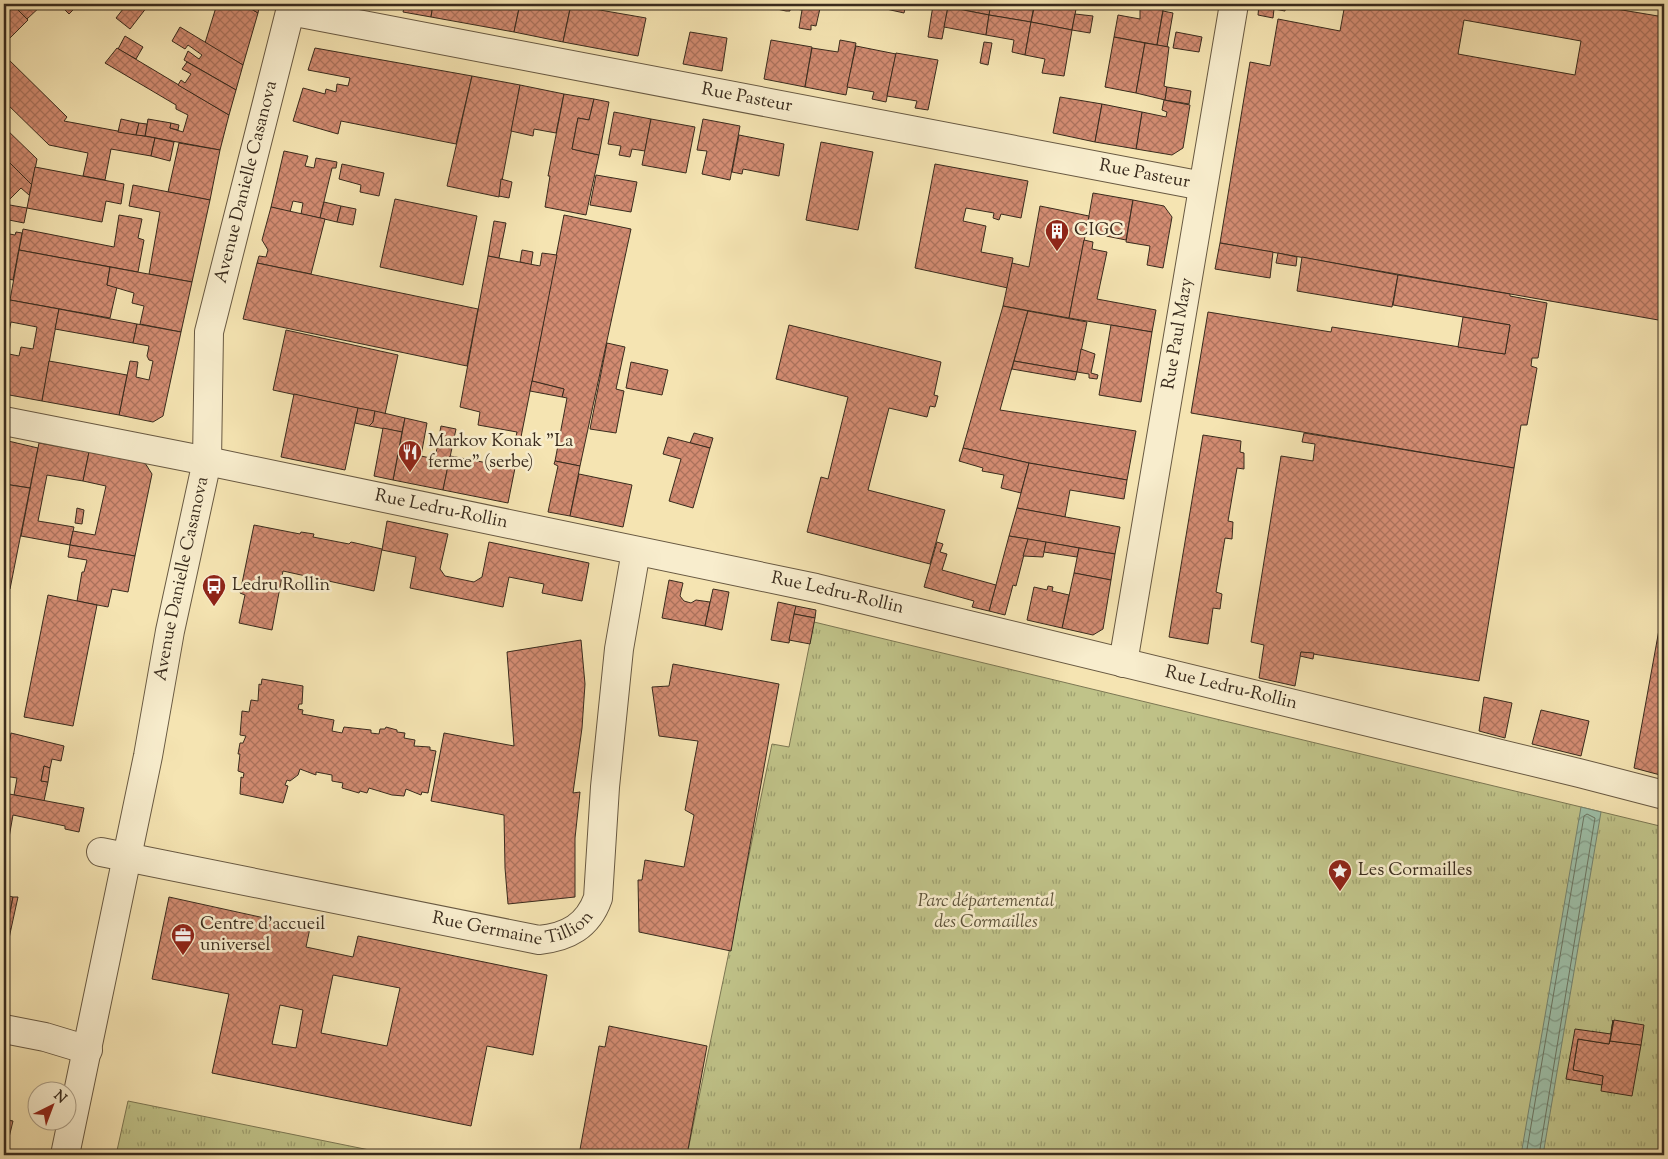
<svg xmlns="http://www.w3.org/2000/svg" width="1668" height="1159" font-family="'Sorts Mill Goudy',serif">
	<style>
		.park { fill: url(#park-tufts); stroke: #7c7753 }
		.water { fill: url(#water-waves); stroke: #758470 }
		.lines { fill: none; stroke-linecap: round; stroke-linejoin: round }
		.shore { stroke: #6b7562; stroke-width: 1 }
		.building { fill: url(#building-cross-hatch); stroke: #392b1d; fill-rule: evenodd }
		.minor-casing { stroke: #685942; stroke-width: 30 }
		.minor { stroke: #f8edcd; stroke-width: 28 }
		.labels { text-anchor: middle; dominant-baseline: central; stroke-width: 5; stroke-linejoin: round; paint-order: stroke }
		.street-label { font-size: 18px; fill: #392b1d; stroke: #f8edcd }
		.poi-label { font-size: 18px; fill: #392b1d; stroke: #f8edcd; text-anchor: start }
		.park-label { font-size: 18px; font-style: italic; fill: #5b5138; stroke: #f8edcd }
	</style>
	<defs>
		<pattern id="park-tufts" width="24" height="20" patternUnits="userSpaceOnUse" patternTransform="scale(1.25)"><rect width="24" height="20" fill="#c0c389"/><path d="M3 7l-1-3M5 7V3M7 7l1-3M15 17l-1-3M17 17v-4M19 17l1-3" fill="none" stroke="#9d9f6f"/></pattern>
		<pattern id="water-waves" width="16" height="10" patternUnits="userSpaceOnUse" patternTransform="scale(1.25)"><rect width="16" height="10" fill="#9dbfa8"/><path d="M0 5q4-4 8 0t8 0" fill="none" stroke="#819b88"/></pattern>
		<pattern id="building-cross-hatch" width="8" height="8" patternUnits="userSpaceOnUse" patternTransform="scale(1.25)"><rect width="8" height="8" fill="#d28b71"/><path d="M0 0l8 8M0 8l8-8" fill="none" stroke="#ab725c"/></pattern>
	</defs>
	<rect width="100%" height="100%" fill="#f5e4b2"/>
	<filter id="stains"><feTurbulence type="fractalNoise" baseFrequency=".004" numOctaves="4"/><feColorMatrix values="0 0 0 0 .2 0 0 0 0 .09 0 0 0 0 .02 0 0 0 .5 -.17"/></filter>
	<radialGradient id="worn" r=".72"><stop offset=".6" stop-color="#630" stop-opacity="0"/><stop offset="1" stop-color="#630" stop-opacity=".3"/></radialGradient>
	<g class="park">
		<path d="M814,622L1664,827V1155H687L772,744L789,747Z"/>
		<path d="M128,1101L394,1155H116Z"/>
	</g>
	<path class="water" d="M1581,807L1601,812L1543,1155H1521Z"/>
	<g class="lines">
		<path class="shore" d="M1526,1155L1584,816L1587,814L1595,818L1539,1155"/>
	</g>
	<g class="building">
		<path d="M4,4H12L28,20L4,44Z"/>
		<path d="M12,4H43L27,19Z"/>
		<path d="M59,4H71L75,8L69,14Z"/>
		<path d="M127,4H144L147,7L130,29L116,18Z"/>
		<path d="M215,4H243L258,13L243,65L205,43L217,4Z"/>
		<path d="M243,4H260L258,13Z"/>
		<path d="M405,4H433L431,17L403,12Z"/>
		<path d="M433,4H520L514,32L431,17Z"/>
		<path d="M520,4H571L563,42L514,32Z"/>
		<path d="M743,4H778L777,9Z"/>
		<path d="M778,4H821L816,26L811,25V30L799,28L802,10L790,8V11H786L777,9Z"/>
		<path d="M864,4H906L904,13Z"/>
		<path d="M927,4H948V7Z"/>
		<path d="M948,4H991L989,15L948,7Z"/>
		<path d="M991,4L1034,5L1031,22L989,15Z"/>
		<path d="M1035,4H1077L1072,30L1031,22Z"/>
		<path d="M1140,4H1164L1157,45L1114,37L1118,15L1140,19Z"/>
		<path d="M1259,4H1286L1285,11L1274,9L1273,18L1258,15Z"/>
		<path d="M1345,4H1586L1664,17V321L1220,243L1250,62L1270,66L1278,19L1340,31ZM1464,20L1581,41L1575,75L1458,54Z"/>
		<path d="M571,5L646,18L638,56L563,42Z"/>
		<path d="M933,5L948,7L942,39L928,37Z"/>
		<path d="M948,7L989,15L986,35L944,27Z"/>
		<path d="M1163,11L1173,13L1167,47L1157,45Z"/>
		<path d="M1075,14L1093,16L1090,33L1072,30Z"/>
		<path d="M989,15L1031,22L1025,55L1012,52L1014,40L986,35Z"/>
		<path d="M1031,22L1072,30L1064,76L1042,73L1045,59L1025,55Z"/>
		<path d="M180,27L243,65L236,90L184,60L188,51L199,59L202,55L188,45L185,49L172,41Z"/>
		<path d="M690,32L727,38L722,71L683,64Z"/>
		<path d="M1176,32L1202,37L1199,52L1173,48Z"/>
		<path d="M125,36L143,47L136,59L118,49Z"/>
		<path d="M1114,37L1145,43L1136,93L1105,87Z"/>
		<path d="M771,40L812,47L805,87L764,79Z"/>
		<path d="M840,40L856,43L846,95L805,87L812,48L838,52Z"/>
		<path d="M984,42L992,43L988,65L980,63Z"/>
		<path d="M1145,43L1169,47L1164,86L1167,87L1165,100L1136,93Z"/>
		<path d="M856,46L896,54L886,102L872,99L874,92L847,87Z"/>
		<path d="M117,48L229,115L220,150L145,136L148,119L171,123L170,128L183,132L188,115L176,109V105L105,63Z"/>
		<path d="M315,48L472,76L456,144L341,121L338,134L293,121L303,88L325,94L326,89L336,92L337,84L348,86L350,78L308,70Z"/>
		<path d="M896,53L938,60L928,110L915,108L917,101L887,96Z"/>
		<path d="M4,55L67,117L64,121L155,138L151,156L111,149L105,180L83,176L88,153L49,145L4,101Z"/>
		<path d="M187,62L236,90L229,115L178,85L181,80L185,83L191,74L182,69Z"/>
		<path d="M472,76L520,85L499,197L447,186Z"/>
		<path d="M520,85L564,94L556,133L534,129L533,136L511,131Z"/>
		<path d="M1167,87L1191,91L1189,104L1165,100Z"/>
		<path d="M564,94L594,99L589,120L578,118L572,149L599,155L586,215L545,207L550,176H548Z"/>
		<path d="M1060,97L1102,104L1095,142L1053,133Z"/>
		<path d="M594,99L609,102L599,155L572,149L578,118L589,120Z"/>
		<path d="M1164,100L1190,105L1183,148L1172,155L1136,149L1142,112L1166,117L1167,112L1162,110Z"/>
		<path d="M1102,104L1142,112L1136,149L1095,142Z"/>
		<path d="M614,112L651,119L645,151L632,149L630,157L619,155L621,146L608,144Z"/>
		<path d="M121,119L139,123L136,135L118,132Z"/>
		<path d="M651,119L695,127L686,173L642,165Z"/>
		<path d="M703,119L740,126L730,180L702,174L707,151L697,150Z"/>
		<path d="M139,123L147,124L145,136L136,135Z"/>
		<path d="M171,123L179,125L178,130L170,128Z"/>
		<path d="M4,127L37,159L32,185L4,157Z"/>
		<path d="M739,135L784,144L779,176L743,169L742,174L732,172Z"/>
		<path d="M155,138L174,142L170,161L151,156Z"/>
		<path d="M821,142L873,152L858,230L806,220Z"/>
		<path d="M179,143L220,150L210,200L168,192Z"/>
		<path d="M284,151L308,156L305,166L314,168L316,158L337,162L336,168H332L320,218L301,214L303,203L293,201L290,212L271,207Z"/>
		<path d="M4,157L32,185L29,195L21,188L5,204Z"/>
		<path d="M342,164L384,173L379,196L360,192L361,185L339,179Z"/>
		<path d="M935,164L1028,181L1021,218L1001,214L999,220L993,218L994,213L966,208L963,221L986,226L981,252L1013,258L1008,288L915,268Z"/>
		<path d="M35,167L124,184L121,204L106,201L102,222L27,208Z"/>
		<path d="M596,175L637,182L631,212L590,205Z"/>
		<path d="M501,179L512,182L509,198L499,196Z"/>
		<path d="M133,185L210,200L192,282L149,274L160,212L129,206Z"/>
		<path d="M1093,193L1133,200L1126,240L1086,232Z"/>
		<path d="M395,199L477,216L463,285L380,267Z"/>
		<path d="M1133,200L1164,206L1172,217L1163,268L1147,265L1150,246L1126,242Z"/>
		<path d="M324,202L341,206L337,222L320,218Z"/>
		<path d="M4,204L27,208L24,223L4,219Z"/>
		<path d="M341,206L356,209L353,225L337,222Z"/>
		<path d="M1040,206L1089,216L1069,318L1003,306L1012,263L1029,267Z"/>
		<path d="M271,207L325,219L311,274L257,263L259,256L266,257L268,250L262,240Z"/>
		<path d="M119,215L142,219L138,238L144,240L138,272L19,250L23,229L114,247Z"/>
		<path d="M564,215L631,229L580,466L555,461L567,398L562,397L564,389L532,381Z"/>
		<path d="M494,221L506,223L499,258L488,256Z"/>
		<path d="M16,232L22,233L13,280L4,278V233L15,235Z"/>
		<path d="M1084,240L1093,242L1092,249L1107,252L1097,299L1156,310L1152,332L1069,318Z"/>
		<path d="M1220,243L1273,252L1270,278L1215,269Z"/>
		<path d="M19,250L110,267L107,285L117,287L110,318L10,300Z"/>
		<path d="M522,250L533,252L531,265L520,262Z"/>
		<path d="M542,253L557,255L520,442L515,441L517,432L478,425L480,412L460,407L488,256L540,266Z"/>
		<path d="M1278,253L1297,257L1296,266L1276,263Z"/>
		<path d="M1302,257L1398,275L1392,307L1297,291Z"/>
		<path d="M257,263L478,309L467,366L243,319Z"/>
		<path d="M110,267L192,282L181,332L140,324L144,306L132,303L134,293L107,285Z"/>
		<path d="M1398,275L1510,294V296L1547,303L1538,358H1532L1531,366L1537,368L1527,425H1521L1514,468L1191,413L1208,312L1331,332L1332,327L1505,354L1510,325L1393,305Z"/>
		<path d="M4,298L10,299L4,330Z"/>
		<path d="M10,300L59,309L42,401L4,394V353L19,356L21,347L33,349L37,327L11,322L6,347H4V330Z"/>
		<path d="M1003,306L1028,311L1000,410L1136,431L1127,480L1029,463L963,448Z"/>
		<path d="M59,309L137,324L133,343L55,329Z"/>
		<path d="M1028,311L1087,322L1077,372L1014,361Z"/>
		<path d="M1463,317L1510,325L1505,354L1458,347Z"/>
		<path d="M137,324L181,332L163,416L153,422L119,415L130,361L138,362L136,377L149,380L153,361L149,360L147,356L149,346L133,343Z"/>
		<path d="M789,325L941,362L934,395L938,396L935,407L930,406L927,417L889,408L868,490L945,510L930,564L807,532L821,477L828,479L848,397L776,379Z"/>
		<path d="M1111,325L1152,332L1141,402L1099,395Z"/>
		<path d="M286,330L398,355L385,414L273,390Z"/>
		<path d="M607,343L625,347L616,389L624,391L616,433L590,429Z"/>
		<path d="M1081,349L1095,354L1091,373L1098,375L1097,379L1089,378V374L1077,372Z"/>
		<path d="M49,361L127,375L119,415L42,401Z"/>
		<path d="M1014,361L1077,372L1075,380L1012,369Z"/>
		<path d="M631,362L668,370L662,395L626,388Z"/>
		<path d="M532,381L564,389L562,397L530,391Z"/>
		<path d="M294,394L358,408L345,470L281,457Z"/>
		<path d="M358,408L375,411L373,422L369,426L355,423Z"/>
		<path d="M375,411L405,418L402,432L369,426L373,422Z"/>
		<path d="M405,418L427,423L421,456L435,459L441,426L456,429L443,490L393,480Z"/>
		<path d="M383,428L402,432L393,480L374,476Z"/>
		<path d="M694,433L713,438L710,448L690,443Z"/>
		<path d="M1304,433L1514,468L1479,681L1301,652L1295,686L1259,678L1264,645L1251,642L1281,456L1313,461L1315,444L1302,442Z"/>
		<path d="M1203,435L1241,441L1240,452L1244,453V469L1237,468L1228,521L1233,522L1232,539L1225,538L1216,592L1222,594L1220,609L1213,608L1208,644L1169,637Z"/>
		<path d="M668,437L710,448L693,508L669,501L681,459L663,454Z"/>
		<path d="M4,440L38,448L30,488L4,484Z"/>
		<path d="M39,443L89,452L83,481L47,475L38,521L74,527L70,545L21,536Z"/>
		<path d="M963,448L1029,463L1021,493L1001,488L1004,475L982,471L983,468L959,461Z"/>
		<path d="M89,452L145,463L152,474L135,556L70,545L73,531L95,535L106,486L83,481Z"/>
		<path d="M450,456L515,468L508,503L443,490Z"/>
		<path d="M555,461L580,466L570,516L548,512L558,466L554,464Z"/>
		<path d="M1029,463L1127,480L1124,499L1070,490L1065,517L1017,508Z"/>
		<path d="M579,474L632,485L623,527L570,516Z"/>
		<path d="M4,484L30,488L10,589L4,587Z"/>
		<path d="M77,508L84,510L82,524L75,523Z"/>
		<path d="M1017,508L1120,527L1115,554L1009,536Z"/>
		<path d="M387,521L448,534L440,569L445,576L474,582L482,577L489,542L589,563L582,601L542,593L544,584L509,577L503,607L410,588L416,557L382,550Z"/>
		<path d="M254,525L300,534L301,532L314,534L313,537L349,544L351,542L382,549L374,591L283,571L272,630L239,623L245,595L240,593Z"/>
		<path d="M1009,536L1028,539L1016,586L1013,585L1005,615L989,611Z"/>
		<path d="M1028,539L1046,542L1043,557L1023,556Z"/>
		<path d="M937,542L943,544L940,552L947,554L942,570L996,585L989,611L972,607L974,601L924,587Z"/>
		<path d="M1046,542L1079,548L1077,557L1044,552Z"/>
		<path d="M70,545L135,556L128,592L112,589L108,607L77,601L82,572H84L87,560L68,557Z"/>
		<path d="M1079,548L1115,554L1111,580L1074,573Z"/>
		<path d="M1074,573L1111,580L1103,629L1093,635L1062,628Z"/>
		<path d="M669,580L683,583L680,596L684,601L691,603L696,600L710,602L705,626L662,618Z"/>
		<path d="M1048,586L1053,587L1052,591L1069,595L1062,628L1027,620L1034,587L1047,590Z"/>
		<path d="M713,589L729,592L722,630L705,626Z"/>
		<path d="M48,595L97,605L73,726L24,717Z"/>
		<path d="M778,602L796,606L789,643L771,640Z"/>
		<path d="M1664,602V776L1634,768Z"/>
		<path d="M796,606L816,610L815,618L794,614Z"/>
		<path d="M794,614L815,618L810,644L789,640Z"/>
		<path d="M581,640L585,684L582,728L573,793L580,792L575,838V897L508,904L505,868L504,815L431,801L444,733L514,746L507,652Z"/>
		<path d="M1301,652L1314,653L1313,659L1300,656Z"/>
		<path d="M673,664L779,684L731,951L639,932L638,880H642L645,860L684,867L694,815L685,810L698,741L659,736L652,687L669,686Z"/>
		<path d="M262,679L303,686L302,704H299L298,709L303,710L302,714L334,720L332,731L342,733L344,727L371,730V733L379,734L380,729H385L386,727L397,730V732L405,733L404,738L415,740L414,746L430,747V750L436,751L428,793L422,792L421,795L406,789L404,796L392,795L369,788L367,793L360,791L359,793L342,788L343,783L332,781V775L316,772V775L300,769L298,775L290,781L287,780L285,785L288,786L283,803L240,794L241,777L243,778L244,773L238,771L240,754H238L240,743H243L246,736L240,735L242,711L249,712L251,700L258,701L259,684L261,685Z"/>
		<path d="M1484,697L1512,703L1505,738L1479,731Z"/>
		<path d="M1541,710L1589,721L1581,756L1532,744Z"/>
		<path d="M11,733L64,746L61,761L52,759L50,768L44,766L41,781L48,782L44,801L14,795L17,778L4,776Z"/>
		<path d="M44,766L50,768L48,782L41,781Z"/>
		<path d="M4,793L84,808L79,832L65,829V826L13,815L4,866Z"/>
		<path d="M4,895L13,897L7,928L11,929L5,958Z"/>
		<path d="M13,897H18L11,929L7,928Z"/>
		<path d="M169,897L310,928L306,947L353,957L358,936L547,975L533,1055L487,1046L471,1126L212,1073L229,994L152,979ZM333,975L400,988L387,1046L321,1033ZM280,1005L303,1010L296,1048L272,1044Z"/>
		<path d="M1613,1020L1610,1041L1641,1045L1632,1096L1601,1091L1603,1076L1573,1070L1578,1039L1609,1044Z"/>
		<path d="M1614,1020L1644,1025L1641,1045L1610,1041Z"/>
		<path d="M609,1026L707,1046L687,1155H579L599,1046L605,1047Z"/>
		<path d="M1575,1029L1611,1034L1609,1044L1578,1039L1573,1070L1603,1076L1602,1085L1566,1079Z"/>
		<path d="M4,1098L8,1106L6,1119H4Z"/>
		<path d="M4,1119L13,1121L5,1154L4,1153Z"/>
	</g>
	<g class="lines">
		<g class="minor-casing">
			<g id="minor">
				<path id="s1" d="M290,11L1203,186"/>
				<path id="s2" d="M4,421L207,461L816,588L1579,773L1664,795"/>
				<path id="s3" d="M1123,663L1234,4"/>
				<path id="s4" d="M101,852L539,940C568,937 588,926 598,898L605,787L619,649L636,551"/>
				<path d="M4,1029L45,1037L88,1050"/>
				<path id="s5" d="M65,1155L148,756L170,631L207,461L209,332L292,4"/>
			</g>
		</g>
		<use href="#minor" class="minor"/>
	</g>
	<defs>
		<g id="building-pin" transform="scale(1.25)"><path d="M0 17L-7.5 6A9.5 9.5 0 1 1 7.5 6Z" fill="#8f2418" stroke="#f8edcd"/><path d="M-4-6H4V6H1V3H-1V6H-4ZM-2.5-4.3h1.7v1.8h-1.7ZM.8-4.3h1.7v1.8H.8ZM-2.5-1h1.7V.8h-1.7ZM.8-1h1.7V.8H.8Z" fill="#fff"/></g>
		<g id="restaurant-pin" transform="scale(1.25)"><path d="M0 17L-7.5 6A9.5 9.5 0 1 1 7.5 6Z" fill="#8f2418" stroke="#f8edcd"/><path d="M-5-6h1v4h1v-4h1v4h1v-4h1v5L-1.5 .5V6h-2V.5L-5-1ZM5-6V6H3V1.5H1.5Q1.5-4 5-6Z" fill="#fff"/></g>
		<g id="bus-pin" transform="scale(1.25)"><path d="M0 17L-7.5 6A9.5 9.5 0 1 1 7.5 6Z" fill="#8f2418" stroke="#f8edcd"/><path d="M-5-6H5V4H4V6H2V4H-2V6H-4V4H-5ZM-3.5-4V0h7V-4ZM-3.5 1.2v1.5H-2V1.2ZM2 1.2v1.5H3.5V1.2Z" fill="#fff"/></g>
		<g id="sight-pin" transform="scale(1.25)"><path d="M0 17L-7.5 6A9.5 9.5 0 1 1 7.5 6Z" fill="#8f2418" stroke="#f8edcd"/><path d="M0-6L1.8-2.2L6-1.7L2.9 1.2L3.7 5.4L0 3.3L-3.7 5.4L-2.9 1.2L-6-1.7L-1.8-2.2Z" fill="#fff"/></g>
		<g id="office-pin" transform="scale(1.25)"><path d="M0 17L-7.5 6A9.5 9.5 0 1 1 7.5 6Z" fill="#8f2418" stroke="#f8edcd"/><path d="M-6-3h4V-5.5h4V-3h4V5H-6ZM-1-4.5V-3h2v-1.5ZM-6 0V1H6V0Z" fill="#fff"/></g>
	</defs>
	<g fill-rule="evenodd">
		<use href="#building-pin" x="1057" y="231"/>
		<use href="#restaurant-pin" x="410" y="452"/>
		<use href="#bus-pin" x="214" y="586"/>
		<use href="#sight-pin" x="1340" y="871"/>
		<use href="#office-pin" x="183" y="935"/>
	</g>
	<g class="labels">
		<g class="street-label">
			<text stroke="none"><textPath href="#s1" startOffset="465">Rue Pasteur</textPath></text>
			<text stroke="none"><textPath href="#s1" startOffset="870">Rue Pasteur</textPath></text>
			<text stroke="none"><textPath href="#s5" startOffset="992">Avenue Danielle Casanova</textPath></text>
			<text stroke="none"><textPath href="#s3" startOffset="334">Rue Paul Mazy</textPath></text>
			<text stroke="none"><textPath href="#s2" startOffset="446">Rue Ledru-Rollin</textPath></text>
			<text stroke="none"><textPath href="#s5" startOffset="588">Avenue Danielle Casanova</textPath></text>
			<text stroke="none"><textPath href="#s2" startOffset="851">Rue Ledru-Rollin</textPath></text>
			<text stroke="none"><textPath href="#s2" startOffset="1256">Rue Ledru-Rollin</textPath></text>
			<text stroke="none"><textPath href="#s4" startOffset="422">Rue Germaine Tillion</textPath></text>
		</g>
		<g class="poi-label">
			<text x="1074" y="231">CIGC</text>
			<text x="428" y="442">Markov Konak "La<tspan x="428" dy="21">ferme" (serbe)</tspan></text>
			<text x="232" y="586">Ledru Rollin</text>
			<text x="1358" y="871">Les Cormailles</text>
			<text x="200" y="925">Centre d'accueil<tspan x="200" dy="21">universel</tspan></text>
		</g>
		<g class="park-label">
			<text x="986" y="902">Parc départemental<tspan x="986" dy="21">des Cormailles</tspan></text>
		</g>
	</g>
	<rect width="1668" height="1159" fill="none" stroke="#f5e4b2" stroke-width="20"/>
	<rect x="5" y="5" width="1658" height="1149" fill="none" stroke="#392b1d" stroke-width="2.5"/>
	<rect x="10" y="10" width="1648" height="1139" fill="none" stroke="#392b1d"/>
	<g transform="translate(52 1106) rotate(42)"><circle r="24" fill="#f8edcd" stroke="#ac9f87"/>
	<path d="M0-4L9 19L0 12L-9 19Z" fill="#8f2418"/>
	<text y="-8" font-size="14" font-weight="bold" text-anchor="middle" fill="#392b1d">N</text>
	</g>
	<rect width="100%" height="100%" filter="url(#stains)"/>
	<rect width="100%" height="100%" fill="url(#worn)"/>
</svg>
